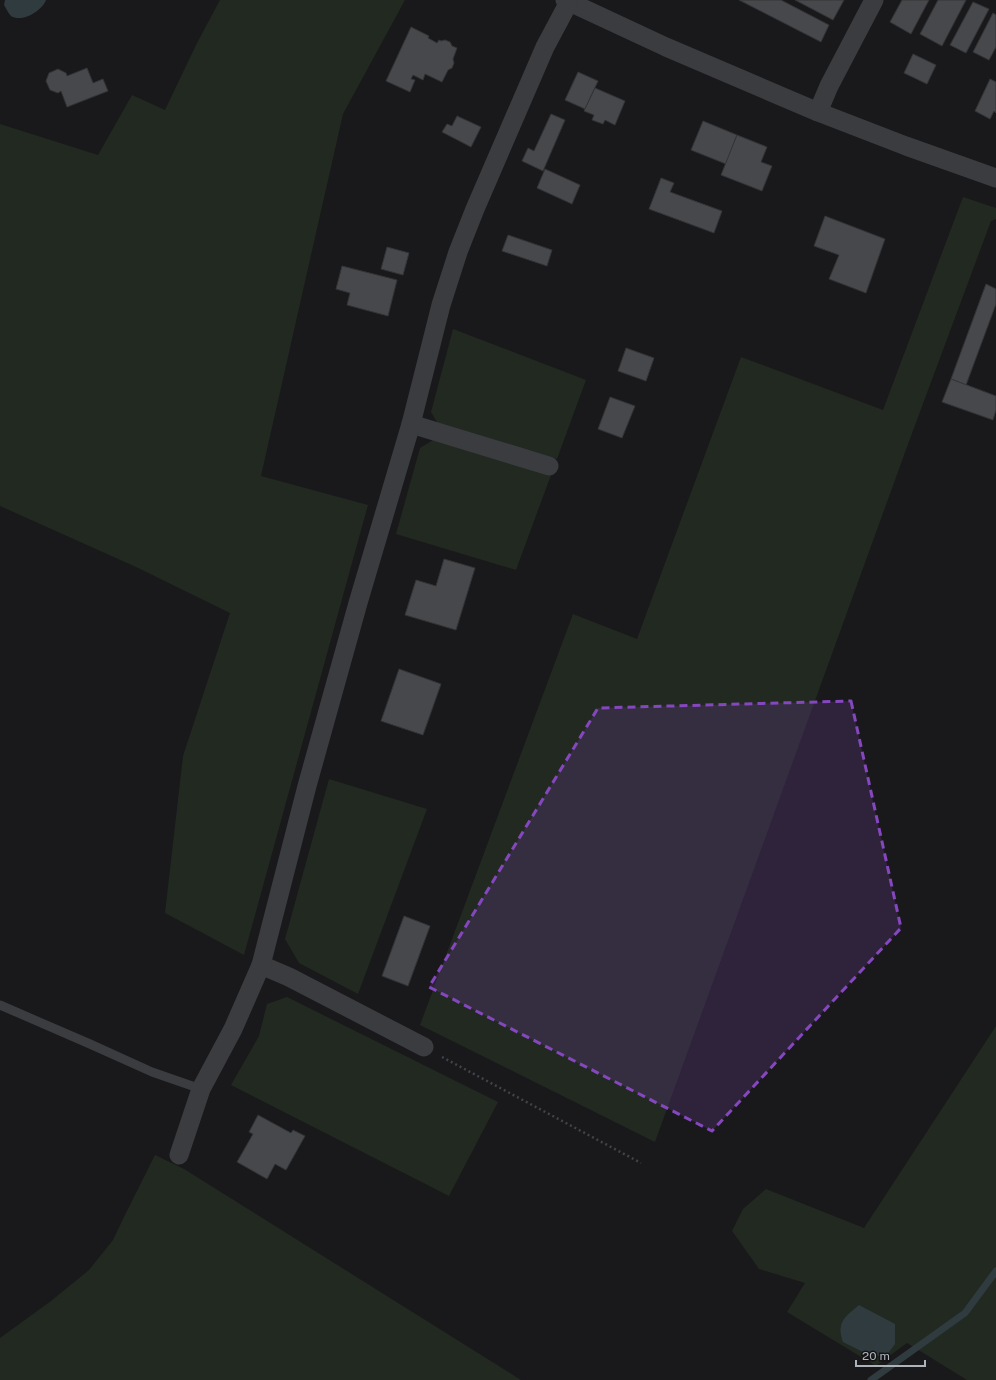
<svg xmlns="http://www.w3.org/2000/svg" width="996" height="1380" font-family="'Public Sans',sans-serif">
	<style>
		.green { fill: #212921 }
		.water { fill: #2f3b3f }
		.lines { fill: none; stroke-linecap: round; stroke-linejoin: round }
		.stream { stroke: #2f3b3f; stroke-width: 7 }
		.building { fill: #46484b; stroke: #333437 }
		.path { stroke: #404347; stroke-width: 2.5; stroke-dasharray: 2 3; stroke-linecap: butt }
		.service { stroke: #3a3c40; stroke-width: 9 }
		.minor { stroke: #3a3c40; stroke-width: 19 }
		.marked { fill: #8547be; fill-opacity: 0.2; stroke: #8547be; stroke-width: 3; stroke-dasharray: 8 5; stroke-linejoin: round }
	</style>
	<rect width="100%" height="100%" fill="#19191b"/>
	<g class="green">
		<path d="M220,0H405L343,114L261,476L368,505L244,955L165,913L183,756L230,613L136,567L0,506V124L98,155L132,95L165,110L197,43Z"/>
		<path d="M963,197L996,208V219L991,221L911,436L655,1142L420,1025L573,614L637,639L741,357L883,410Z"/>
		<path d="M453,329L586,380L557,459L438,424L431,412Z"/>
		<path d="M433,440L551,475L516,570L396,534L420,448Z"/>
		<path d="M329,779L427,809L358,994L299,963L285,939Z"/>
		<path d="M287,997L498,1102L449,1196L231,1085L259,1036L267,1004Z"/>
		<path d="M996,1026V1380H967L907,1343L876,1366L787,1312L805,1283L759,1269L732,1231L743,1209L766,1189L864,1228Z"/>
		<path d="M155,1155L184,1169L521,1380H0V1338L51,1301L89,1270L113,1240L123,1219Z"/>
	</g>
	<g class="water">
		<path d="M5,0H46C42,11 22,23 11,16C8,13 6,8 4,5Z"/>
		<path d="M859,1305L895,1324V1344L886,1356H871L843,1342C836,1322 845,1317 859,1305Z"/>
	</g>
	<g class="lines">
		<path class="stream" d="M871,1380L965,1313L996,1271"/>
	</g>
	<g class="building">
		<path d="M739,0H781L829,25L821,42Z"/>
		<path d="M795,0H844L833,20Z"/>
		<path d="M902,0H929L911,34L890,22Z"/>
		<path d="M938,0H966L942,46L920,34Z"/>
		<path d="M973,2L989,9L966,53L950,45Z"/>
		<path d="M993,13L996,15V47L989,60L973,52Z"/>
		<path d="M411,27L429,36L428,38L437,43L439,40L441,41L445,40L450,42L452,46L457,48L453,59L454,63L452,68L448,70L442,82L425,74L423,80L413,75L411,79L415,80L410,92L386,81Z"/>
		<path d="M913,54L936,65L927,84L904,73Z"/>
		<path d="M87,68L93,83L103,79L108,91L67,107L61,91L58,93L50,90L46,81L49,73L58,69L66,73L67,76Z"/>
		<path d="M578,72L598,81L585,109L565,100Z"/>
		<path d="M990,79L996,82V113L994,111L990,119L975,111Z"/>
		<path d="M595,88L625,101L615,125L605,120L603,124L592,120L594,115L584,111Z"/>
		<path d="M551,114L565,120L543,171L522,161L528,148L534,151Z"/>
		<path d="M457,116L481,127L471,147L442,132L447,124L452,126Z"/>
		<path d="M703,121L737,135L726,164L691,150Z"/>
		<path d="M737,135L767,147L761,162L772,166L762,191L721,175Z"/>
		<path d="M545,169L580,185L572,204L537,188Z"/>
		<path d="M661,178L674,183L670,192L722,211L714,233L649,209Z"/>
		<path d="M825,216L885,239L866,293L829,279L839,255L814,246Z"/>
		<path d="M508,235L552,250L547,266L502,251Z"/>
		<path d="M387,247L409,253L403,275L381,269Z"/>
		<path d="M342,266L397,280L388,316L347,305L350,293L336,289Z"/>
		<path d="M986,284L996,289V304L966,385L951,379Z"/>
		<path d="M626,348L654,358L646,381L618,371Z"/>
		<path d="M951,379L996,396V410L993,420L942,402Z"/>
		<path d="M610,397L635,406L622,438L598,429Z"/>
		<path d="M444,559L475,568L456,630L405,615L416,580L436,586Z"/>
		<path d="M399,669L441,684L423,735L381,721Z"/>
		<path d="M404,916L430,926L408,986L382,976Z"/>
		<path d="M258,1115L291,1133L293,1130L305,1136L286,1170L275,1164L267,1179L237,1162L253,1134L249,1132Z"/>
	</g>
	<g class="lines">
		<path class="path" d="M442,1057L641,1163"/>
		<path class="service" d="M0,1005L90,1044L152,1072L201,1089"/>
		<g class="minor">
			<path d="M565,0L666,47L818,112L906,146L996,178"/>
			<path d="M818,112L829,86L874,0"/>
			<path d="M411,424L549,466"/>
			<path d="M261,965L289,977L424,1047"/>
			<path d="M179,1155L201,1089L233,1029L261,965L307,786L358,603L411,424L441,305L458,252L475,209L545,47L569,2"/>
		</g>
	</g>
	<path class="marked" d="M851,701L901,928L712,1131L429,987L598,708Z"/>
	<path d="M856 1360v6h69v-6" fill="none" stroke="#acb3ba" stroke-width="2"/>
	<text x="862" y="1360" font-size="12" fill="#acb3ba" stroke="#141416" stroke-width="3" paint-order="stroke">20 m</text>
</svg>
